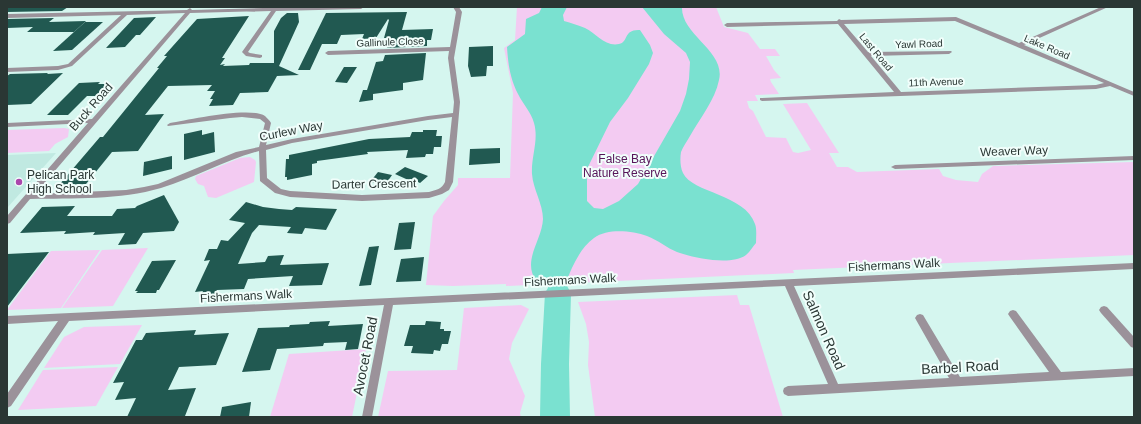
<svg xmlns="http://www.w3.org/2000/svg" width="1141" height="424" font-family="Arial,sans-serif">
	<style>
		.built { fill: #c0e9e1 }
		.green { fill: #f3cbf2 }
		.water { fill: #7ae1d0 }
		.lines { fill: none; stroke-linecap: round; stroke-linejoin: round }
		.stream { stroke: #7ae1d0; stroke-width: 4 }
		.river { fill: #7ae1d0; fill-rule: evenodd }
		.building { fill: #215951 }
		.minor { fill: #9b929a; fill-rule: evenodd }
		.poi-dot { fill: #ab47ac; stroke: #f1fefb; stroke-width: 1.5 }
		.labels { text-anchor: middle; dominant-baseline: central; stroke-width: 4; stroke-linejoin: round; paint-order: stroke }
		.far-street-label { font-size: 10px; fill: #2a3734; stroke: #f1fefb }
		.street-label { font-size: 12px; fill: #2a3734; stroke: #f1fefb }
		.park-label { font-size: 12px; fill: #571459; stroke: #f1fefb }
		.poi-label { font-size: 12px; fill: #2a3734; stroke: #f1fefb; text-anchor: start }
		.near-street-label { font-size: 14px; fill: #2a3734; stroke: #f1fefb }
	</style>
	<rect width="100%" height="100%" fill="#d5f6ef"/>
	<path class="built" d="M56,153L7,208V155Z"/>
	<g class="green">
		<path d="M517,7H716L724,27L748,33L760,49H775L780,56H766L774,70L781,78L770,79L771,82L779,94L755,95L758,101H747L749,108L753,111L766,137L786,138L793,152L798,153L811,150L783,104L807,103L839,153H829L837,167H848L857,172L939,169L943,176L956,180L978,182L982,174L993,166L1134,162V255L793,270L794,273L506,286V284L453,286L426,285L433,216L444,201L458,185V178H510L513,93L504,48L515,40Z"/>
		<path d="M64,128L69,129L68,137L55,144L49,151L7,153V130Z"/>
		<path d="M250,157L255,160L256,162L254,182L216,198L208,197L204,186L198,184L195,179L196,176L240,158Z"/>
		<path d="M148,248L113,306L62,308L102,250Z"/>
		<path d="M100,250L61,308L7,310L51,251Z"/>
		<path d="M737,295L740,305H749L783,417H595L588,365L589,342L586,324L578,302Z"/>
		<path d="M521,305L529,309L512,343L509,359L525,396L520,413L521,417H378L388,371L457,370L464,308Z"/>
		<path d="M142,325L120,364L44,368L64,337L84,327Z"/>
		<path d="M366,349L352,417H270L289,354Z"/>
		<path d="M118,367L96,406L18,410L43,370Z"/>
	</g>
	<path class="water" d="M542,7H567L563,15L564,21C571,23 578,25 585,28C596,33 605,47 619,44C629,42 623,29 640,30L650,45L653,53L649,64L628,98L610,122L587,169V201L594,208L603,209L619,201L638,184L680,111L686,94L689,79L690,62L686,53L664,34L642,7H682C681,35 726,51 719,80C715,100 700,118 690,136C687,141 683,147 681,152C680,158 680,167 683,173C692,193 745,194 755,224C757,229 756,237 756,243C753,246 750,252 746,255C731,266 694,258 677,252C667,248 658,240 647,236C632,231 608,228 594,238C580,248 572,267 566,282H537C521,261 542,241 543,219C543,204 533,189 532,174C531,157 539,140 534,123C531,112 523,104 518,94C510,79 508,63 507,47L525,34L526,19L539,13Z"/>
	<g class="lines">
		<path class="stream" d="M558,278V293"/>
		<path class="river" d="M558,283L567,286L571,293L569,364L570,417H540L541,364L545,293L549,286Z"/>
	</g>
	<g class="building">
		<path d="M7,7H68L62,11L7,12Z"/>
		<path d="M407,12L402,30L433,29L431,40H427V46L387,48L390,38H384L389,20L388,19L376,38L362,39L364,34L341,35L337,44H322L310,70H298L326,13Z"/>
		<path d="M287,13H298L299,22L279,66L299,75L277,76L268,92L240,93L233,105L209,106L213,99H210L215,91H207L212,85L168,86L145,115L164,114L138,151L112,152L86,184L59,185L100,137H103L159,68H157L167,56H164L197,19L249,16L222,58H225L220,65L225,64L223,66L249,65L250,63H274V31L281,18Z"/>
		<path d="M156,17L140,35H136L125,47L106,48L134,18Z"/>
		<path d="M54,18L49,22L86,21L74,32H27L33,27L7,28V19Z"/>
		<path d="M85,22H103L72,50L53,51Z"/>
		<path d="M493,46V66H487L486,76L471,77L468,66L469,47Z"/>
		<path d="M426,53L423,80L403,83V90L373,94V100L359,102L363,90H367L376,62L383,61L385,55Z"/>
		<path d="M344,67H357L347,83L335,82Z"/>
		<path d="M48,73L47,74L63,73L31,104L7,105V76L10,74Z"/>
		<path d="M100,82L98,84H108L97,96H87L68,115H47L79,83Z"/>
		<path d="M202,130V135L214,132L215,152L184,160V134Z"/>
		<path d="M423,130H437L436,136H442L441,147H434L433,154H426L425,157L406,158L408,150L367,152L368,154L317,161V163L312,164V175L287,180V177H285L286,159H289V155L369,139L410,137L412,132H423Z"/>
		<path d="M500,148V163L469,165L470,149Z"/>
		<path d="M172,156V169L143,176L144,162Z"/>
		<path d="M405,167L428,176L420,183L416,181L415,183L395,174Z"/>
		<path d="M378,172L392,175L385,185L370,182Z"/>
		<path d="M164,195L179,222L174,231L143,233L136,244L118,245L125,233L93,235L95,232L64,234L66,231L20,233L42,207L75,206L67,216H112L117,209L135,208L137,206Z"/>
		<path d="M246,202L263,207L279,209L292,210L296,207L337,209L326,230L305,228L302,234L287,233L291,227L259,225L252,233L238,264L265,262L268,256L284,255L280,265L329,263L322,285L289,286L293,276L248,279L244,289L217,290L215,295H201L203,291L195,292L210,260L204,261L209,249H217L221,240L228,241L245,223L229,220Z"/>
		<path d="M415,222L411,249L394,250L399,223Z"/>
		<path d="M379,246L371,285L359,286L369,247Z"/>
		<path d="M49,252L26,282L7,307V254Z"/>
		<path d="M424,257L421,281L396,282L401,259Z"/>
		<path d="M176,260L159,290H157L156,293H136L138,291H135L152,261Z"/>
		<path d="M330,321L328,326L363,324L358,349L345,350L347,342L324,343L323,346L277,349L270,370L242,372L258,328L289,327L290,325L309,324L310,322Z"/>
		<path d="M426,321L441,322L440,329H444V331H451L448,344H442L440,351L434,350L433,354L411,353L413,346H404L410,325H425Z"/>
		<path d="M196,330L194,335L229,333L216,365L179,367L168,390L196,388L185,416L127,417L136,398L115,400L124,382L113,383L136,340H142L146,333Z"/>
		<path d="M251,402L249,417H220L222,407Z"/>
	</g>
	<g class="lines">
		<g class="minor">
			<path d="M300,7H364L361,9L276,11L248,52L250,53L262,55V57L260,58L246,56L242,52L271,11L190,13L35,194L126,190L144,187L158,184L236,152L259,147L265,123L260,119L242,117L230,118L168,126L167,125L170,123C188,120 250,106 265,116C267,118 270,121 271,123L266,145L292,139L428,116L453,113L454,102L448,58L449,51L328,55L325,53L328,51L450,47L456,12L453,7H459L462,12L454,58L460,102L453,182L449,190L442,194L429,198L362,201L290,197L275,193L260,181L259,151C225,160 194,178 161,188C120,200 73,198 30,199L10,223L7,224V216L88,123L7,127V123L92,119L185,13L127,15L72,66L58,70L7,72V68L58,66L68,64L121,15L7,18V14L187,10L190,8L192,10ZM452,117L445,182C442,189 436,190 429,192L362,195L290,191L281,189L267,178L266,150L292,143L428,120Z"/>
			<path d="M1101,7H1108L1024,45L1134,92V96L1110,86L1096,89L762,101L760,100V98L894,92L838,24L727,27L724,25L727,23L837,21L839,19L841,20L956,17L1019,43ZM955,21L1104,83L1096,85L901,92L871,56L949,54L952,52L951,51L868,52L844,24Z"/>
			<path d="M1134,156V160L895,169L891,167L895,165Z"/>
			<path d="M1134,263V269L794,286L838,384L949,378L915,318L917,315L920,314L923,315L960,377L1049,372L1010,317L1008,314L1010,311L1013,310L1016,311L1061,372L1134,368V376L788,396L784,394L783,391L784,388L788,386L828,384L785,286L393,305L372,417H362L384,305L69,321L11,406L7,408V394L58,321L7,324V316Z"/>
			<path d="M1104,306L1107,307L1134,337V348L1131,347L1101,313L1099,310L1101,307Z"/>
		</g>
	</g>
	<circle class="poi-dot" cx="19" cy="182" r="4"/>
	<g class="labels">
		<g class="far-street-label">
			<text transform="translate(390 42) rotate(-2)">Gallinule Close</text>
			<text transform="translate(919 44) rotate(-2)">Yawl Road</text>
			<text transform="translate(1047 47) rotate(23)">Lake Road</text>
			<text transform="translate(876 52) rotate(50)">Last Road</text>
			<text transform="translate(936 82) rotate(-2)">11th Avenue</text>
		</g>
		<g class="street-label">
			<text transform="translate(91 107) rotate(-49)">Buck Road</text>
			<text transform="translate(291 131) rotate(-11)">Curlew Way</text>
			<text transform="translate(1014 151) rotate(-2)">Weaver Way</text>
			<text transform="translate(374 184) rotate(-1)">Darter Crescent</text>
			<text transform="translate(894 265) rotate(-3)">Fishermans Walk</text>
			<text transform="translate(570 280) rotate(-3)">Fishermans Walk</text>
			<text transform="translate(246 296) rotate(-3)">Fishermans Walk</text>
		</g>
		<g class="park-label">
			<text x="625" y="159">False Bay<tspan x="625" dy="14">Nature Reserve</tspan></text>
		</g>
		<g class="poi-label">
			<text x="27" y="175">Pelican Park<tspan x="27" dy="14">High School</tspan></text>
		</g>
		<g class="near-street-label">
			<text transform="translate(824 330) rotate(66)">Salmon Road</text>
			<text transform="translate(365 356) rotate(-79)">Avocet Road</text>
			<text transform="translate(960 367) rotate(-3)">Barbel Road</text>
		</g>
	</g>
	<rect width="1141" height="424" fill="none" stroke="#2a3734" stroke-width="16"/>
</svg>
